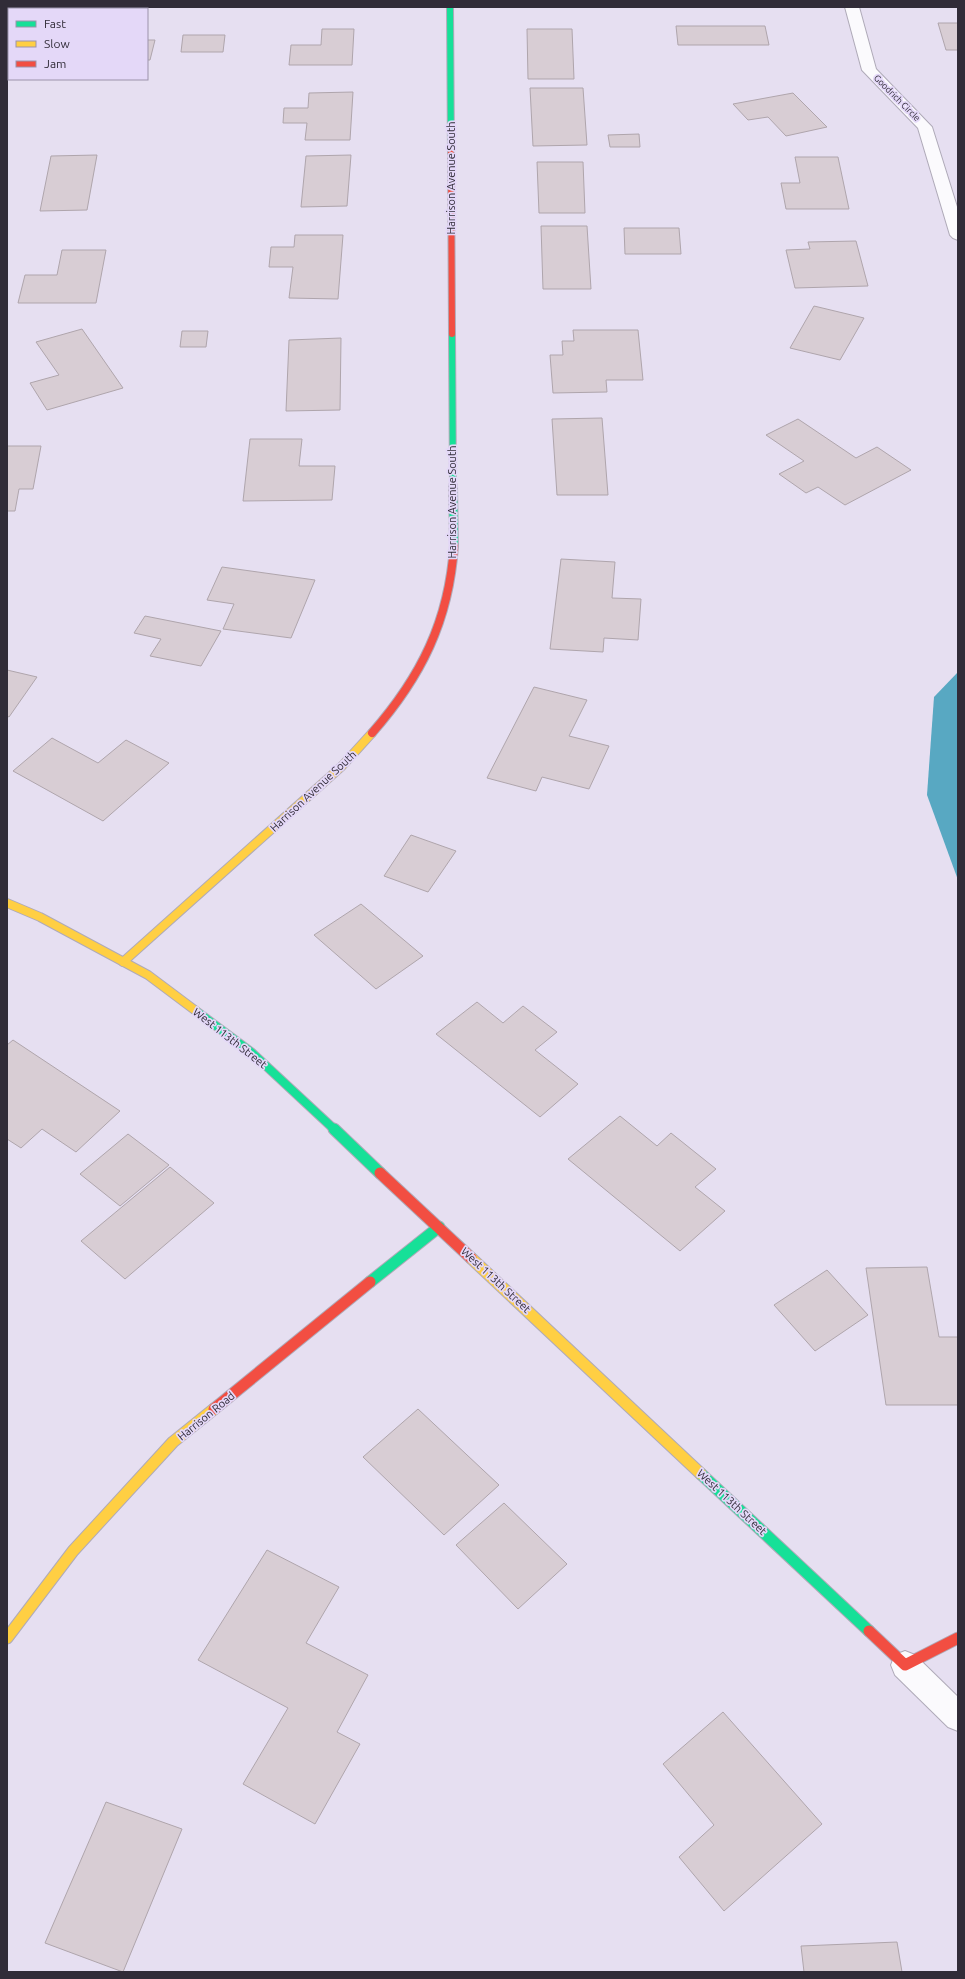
<svg xmlns="http://www.w3.org/2000/svg" width="965" height="1979" font-family="Ubuntu,sans-serif">
	<style>
		.water { fill: #58a8c2 }
		.building { fill: #d8cdd4; stroke: #afa5ac }
		.lines { fill: none; stroke-linecap: round; stroke-linejoin: round }
		.street-casing { stroke: #afaab8; stroke-width: 2 }
		.fast-far2-casing { stroke: #afaab8; stroke-width: 8 }
		.fast-far1-casing { stroke: #afaab8; stroke-width: 10 }
		.fast-casing { stroke: #afaab8; stroke-width: 13 }
		.slow-far1-casing { stroke: #afaab8; stroke-width: 10 }
		.slow-casing { stroke: #afaab8; stroke-width: 13 }
		.jam-far2-casing { stroke: #afaab8; stroke-width: 8 }
		.jam-far1-casing { stroke: #afaab8; stroke-width: 10 }
		.jam-casing { stroke: #afaab8; stroke-width: 13 }
		.street { fill: #fbfafd; fill-rule: evenodd }
		.fast-far2 { stroke: #16e098; stroke-width: 6 }
		.fast-far1 { stroke: #16e098; stroke-width: 8 }
		.fast { stroke: #16e098; stroke-width: 11 }
		.slow-far1 { stroke: #ffcf43; stroke-width: 8 }
		.slow { stroke: #ffcf43; stroke-width: 11 }
		.jam-far2 { stroke: #f24e42; stroke-width: 6 }
		.jam-far1 { stroke: #f24e42; stroke-width: 8 }
		.jam { stroke: #f24e42; stroke-width: 11 }
		.labels { text-anchor: middle; dominant-baseline: central; stroke-width: 3.5; stroke-linejoin: round; paint-order: stroke }
		.far-street-label { font-size: 9px; fill: #312c38; stroke: #e4d8f8 }
		.street-label { font-size: 11px; fill: #312c38; stroke: #e4d8f8 }
	</style>
	<rect width="100%" height="100%" fill="#e6dff1"/>
	<path class="water" d="M958,672V880L927,795L934,697Z"/>
	<g class="building">
		<path d="M938,23H958V50H946Z"/>
		<path d="M676,26H765L769,45H678Z"/>
		<path d="M322,29H354L352,65H289L291,45H321Z"/>
		<path d="M527,29H572L574,79H528Z"/>
		<path d="M183,35H225L223,52H181Z"/>
		<path d="M147,40H155L150,60H147Z"/>
		<path d="M530,88H583L587,145L533,146Z"/>
		<path d="M353,92L350,140H305L307,123H283L284,108H308L309,93Z"/>
		<path d="M793,93L827,127L786,136L768,117L748,120L733,104Z"/>
		<path d="M639,134L640,147H610L608,135Z"/>
		<path d="M97,155L87,210L40,211L51,156Z"/>
		<path d="M351,155L347,206L301,207L306,156Z"/>
		<path d="M795,157H838L849,209H786L781,183H800Z"/>
		<path d="M537,162H583L585,213H539Z"/>
		<path d="M541,226H587L591,289H543Z"/>
		<path d="M624,228H679L681,254H625Z"/>
		<path d="M295,235H343L338,299L289,298L293,267H269L271,247H294Z"/>
		<path d="M856,241L868,286L795,288L786,250L810,249L808,242Z"/>
		<path d="M62,250H106L96,303H18L25,275H57Z"/>
		<path d="M814,306L864,318L840,360L790,348Z"/>
		<path d="M82,329L123,388L47,410L30,383L59,375L36,342Z"/>
		<path d="M573,330H638L643,380H606L607,392L553,393L550,355H563L562,341H574Z"/>
		<path d="M182,331H208L206,347H180Z"/>
		<path d="M341,338L340,410L286,411L289,340Z"/>
		<path d="M602,418L608,495H557L552,419Z"/>
		<path d="M798,419L856,458L877,447L911,470L845,505L818,487L806,493L779,474L804,461L766,435Z"/>
		<path d="M250,439H302L299,466H335L332,500L243,501Z"/>
		<path d="M7,446H41L33,489H19L15,511H7Z"/>
		<path d="M561,559L615,562L612,598L641,599L638,640L604,638L603,652L550,649Z"/>
		<path d="M222,567L315,580L291,638L223,629L234,604L207,600Z"/>
		<path d="M145,616L221,631L201,666L150,656L161,639L134,633Z"/>
		<path d="M7,670L37,677L9,717L7,716Z"/>
		<path d="M534,687L587,700L569,736L609,746L589,789L542,777L536,791L487,778Z"/>
		<path d="M52,738L98,763L126,740L169,763L103,821L13,771Z"/>
		<path d="M411,835L456,851L428,892L384,876Z"/>
		<path d="M361,904L423,956L376,989L314,935Z"/>
		<path d="M477,1002L503,1023L523,1006L557,1032L535,1050L578,1084L540,1117L436,1034Z"/>
		<path d="M13,1040L120,1111L76,1152L42,1129L21,1148L7,1139V1045Z"/>
		<path d="M620,1116L657,1146L671,1133L716,1169L695,1187L725,1211L680,1251L568,1159Z"/>
		<path d="M128,1134L169,1165L120,1206L80,1174Z"/>
		<path d="M170,1167L214,1203L125,1279L81,1241Z"/>
		<path d="M927,1267L939,1337H958V1405H886L866,1268Z"/>
		<path d="M827,1270L868,1315L815,1351L774,1305Z"/>
		<path d="M418,1409L499,1485L444,1535L363,1457Z"/>
		<path d="M504,1503L567,1564L518,1609L456,1545Z"/>
		<path d="M267,1550L339,1587L306,1643L368,1675L337,1732L360,1744L315,1824L243,1784L288,1708L198,1660Z"/>
		<path d="M723,1712L822,1824L724,1911L679,1857L714,1825L663,1764Z"/>
		<path d="M106,1802L182,1829L123,1972L45,1943Z"/>
		<path d="M897,1942L902,1972H804L801,1946Z"/>
	</g>
	<g class="lines">
		<g class="street-casing">
			<g id="street">
				<path d="M845,7H859L876,69L932,127L958,210V240L953,238L950,235L918,128L862,70Z"/>
				<path d="M905,1651L915,1655L958,1697V1731L948,1727L895,1675L891,1665L895,1655Z"/>
			</g>
		</g>
		<g class="fast-far2-casing">
			<g id="fast-far2">
				<path d="M450,7L451,153"/>
				<path d="M452,334L453,487"/>
			</g>
		</g>
		<g class="fast-far1-casing">
			<g id="fast-far1">
				<path d="M453,486L454,546"/>
				<path d="M196,1011L251,1052L335,1130"/>
			</g>
		</g>
		<g class="fast-casing">
			<g id="fast">
				<path d="M334,1129L380,1173"/>
				<path d="M370,1282L439,1227"/>
				<path d="M701,1474L869,1631"/>
			</g>
		</g>
		<g class="slow-far1-casing">
			<g id="slow-far1">
				<path d="M7,903L40,917L148,975L196,1011"/>
				<path d="M123,962L342,766L372,733"/>
			</g>
		</g>
		<g class="slow-casing">
			<g id="slow">
				<path d="M471,1258L701,1474"/>
				<path d="M7,1638L73,1551L173,1442L214,1409"/>
			</g>
		</g>
		<g class="jam-far2-casing">
			<path id="jam-far2" d="M451,153L452,334"/>
		</g>
		<g class="jam-far1-casing">
			<path id="jam-far1" d="M372,733C421,677 449,621 454,546"/>
		</g>
		<g class="jam-casing">
			<g id="jam">
				<path d="M380,1173L471,1258"/>
				<path d="M214,1409L370,1282"/>
				<path d="M869,1631L905,1665L958,1638"/>
			</g>
		</g>
		<use href="#street" class="street"/>
		<use href="#fast-far2" class="fast-far2"/>
		<use href="#fast-far1" class="fast-far1"/>
		<use href="#fast" class="fast"/>
		<use href="#slow-far1" class="slow-far1"/>
		<use href="#slow" class="slow"/>
		<use href="#jam-far2" class="jam-far2"/>
		<use href="#jam-far1" class="jam-far1"/>
		<use href="#jam" class="jam"/>
	</g>
	<g class="labels">
		<g class="far-street-label">
			<text transform="translate(897 98) rotate(45)">Goodrich Circle</text>
		</g>
		<g class="street-label">
			<text transform="translate(451 178) rotate(-90)">Harrison Avenue South</text>
			<text transform="translate(452 502) rotate(-90)">Harrison Avenue South</text>
			<text transform="translate(313 791) rotate(-43)">Harrison Avenue South</text>
			<text transform="translate(230 1038) rotate(38)">West 113th Street</text>
			<text transform="translate(496 1280) rotate(43)">West 113th Street</text>
			<text transform="translate(206 1416) rotate(-39)">Harrison Road</text>
			<text transform="translate(732 1502) rotate(43)">West 113th Street</text>
		</g>
	</g>
	<rect width="965" height="1979" fill="none" stroke="#312c38" stroke-width="16"/>
	<rect x="8" y="8" width="140" height="72" fill="#e4d8f8" stroke="#9c93ab"/>
	<rect x="16" y="21" width="20" height="6" fill="#16e098" stroke="#9c93ab"/>
	<text x="44" y="28" font-size="12" fill="#312c38">Fast</text>
	<rect x="16" y="41" width="20" height="6" fill="#ffcf43" stroke="#9c93ab"/>
	<text x="44" y="48" font-size="12" fill="#312c38">Slow</text>
	<rect x="16" y="61" width="20" height="6" fill="#f24e42" stroke="#9c93ab"/>
	<text x="44" y="68" font-size="12" fill="#312c38">Jam</text>
</svg>
